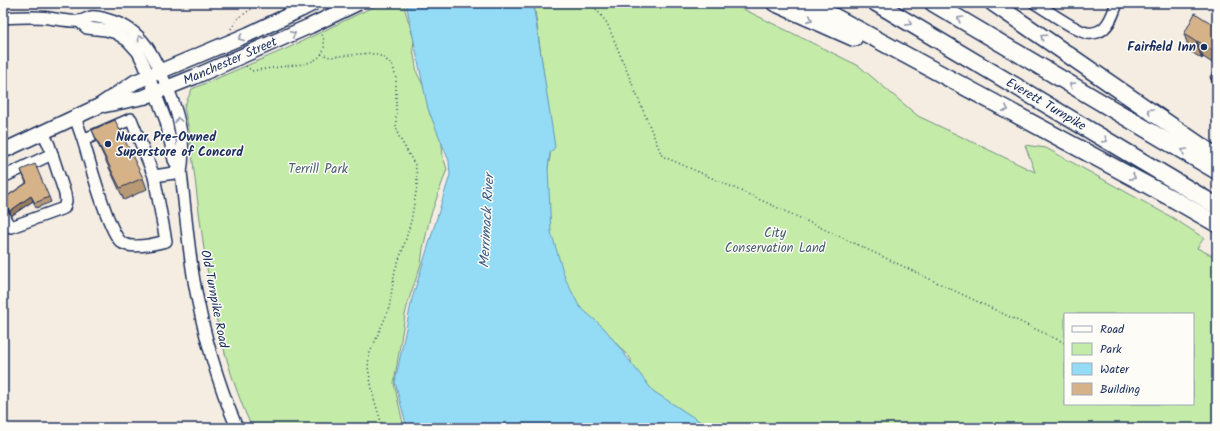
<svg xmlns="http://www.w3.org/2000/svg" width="1220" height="431" font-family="Kalam,sans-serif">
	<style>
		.green { fill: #c4eca8; stroke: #708e83; fill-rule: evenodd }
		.water { fill: #94dcf6; stroke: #6497b9 }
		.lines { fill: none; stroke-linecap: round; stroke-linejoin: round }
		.minor-casing { stroke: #1b2f5e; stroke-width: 14 }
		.major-casing { stroke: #1b2f5e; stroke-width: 17 }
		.highway-casing { stroke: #1b2f5e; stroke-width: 19 }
		.path { stroke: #1b2f5e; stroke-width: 1.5; stroke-dasharray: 1 3; stroke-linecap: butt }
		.minor { stroke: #fdfcf7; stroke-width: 11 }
		.major { stroke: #fdfcf7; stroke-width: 14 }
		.highway { stroke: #fdfcf7; stroke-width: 16 }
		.major-bridge-casing { stroke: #1b2f5e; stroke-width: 17; stroke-linecap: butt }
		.major-bridge { stroke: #fdfcf7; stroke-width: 14 }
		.wall { fill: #b89975; stroke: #1b2f5e }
		.shaded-wall { fill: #967d5f; stroke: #1b2f5e }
		.building { fill: #d6b288; stroke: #1b2f5e }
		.oneway { stroke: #8c96aa }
		.poi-dot { fill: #1b2f5e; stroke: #fdfcf7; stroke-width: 1.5 }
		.labels { text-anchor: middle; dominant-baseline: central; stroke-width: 3; stroke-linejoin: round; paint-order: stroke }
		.poi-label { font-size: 13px; font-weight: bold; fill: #1b2f5e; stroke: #fdfcf7; text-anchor: end }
		.street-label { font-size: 13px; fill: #1b2f5e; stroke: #fdfcf7 }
		.park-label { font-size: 13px; fill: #455e70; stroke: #fdfcf7 }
		.water-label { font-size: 14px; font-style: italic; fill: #395a84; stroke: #fdfcf7 }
	</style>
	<rect width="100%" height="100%" fill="#f5ede1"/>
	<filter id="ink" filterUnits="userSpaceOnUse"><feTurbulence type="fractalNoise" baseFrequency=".025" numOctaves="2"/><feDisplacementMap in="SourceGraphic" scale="8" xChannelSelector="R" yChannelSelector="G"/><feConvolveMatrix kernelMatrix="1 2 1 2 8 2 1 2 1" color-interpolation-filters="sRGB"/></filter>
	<g filter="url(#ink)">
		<g class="green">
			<path d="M381,3H403L414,40L413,49L417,73L423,85L430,106V115L441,133L443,157L447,169L430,217L423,249L421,264L409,299L405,315L394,383L404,428H252C209,334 202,231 189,130L184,107L192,89L288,48Z"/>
			<path d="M534,3H731L859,66L918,116L1035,172L1025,145L1046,148L1173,218L1204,238L1197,248L1217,258V428H690L632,373L631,359L609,336L582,312L548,259L544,189L550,157L551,129ZM1065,314H1193V404H1065Z"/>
		</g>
		<path class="water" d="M406,3H533L555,147L550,153L548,168L551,232L565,278L579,306L605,329L653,391L710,428H407L395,382L412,299L450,175L449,161L428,109Z"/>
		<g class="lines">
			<g class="minor-casing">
				<g id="minor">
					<path d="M1035,3C1048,11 1074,30 1087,33C1092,34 1100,32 1104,28C1111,22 1114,11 1117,3"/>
					<path d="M3,18C18,17 34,16 49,18C57,19 71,22 79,21C83,21 87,18 91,17C98,16 105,19 112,21C145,31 155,59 168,89C179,115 186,144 181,172C185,208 188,245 194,281C203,332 217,381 237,428"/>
					<path d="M79,21L87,28L106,30L116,33L128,41L138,52L144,64L166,121L174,160L181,172"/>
					<path d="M75,117L83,140L131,119L154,176L166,241C155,244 131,250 121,242C108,231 89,159 83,140"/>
					<path d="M154,176L181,172"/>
					<path d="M3,177L52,154"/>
					<path d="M3,214L6,221L11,227L64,208L66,201L65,194L49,145L43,132"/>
				</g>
			</g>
			<g class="major-casing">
				<g id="major">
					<path id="s1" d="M105,105L144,97L194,77L310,26"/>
					<path d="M3,151L99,106L135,82L249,34L302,9"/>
				</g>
			</g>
			<g class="highway-casing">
				<g id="highway">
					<path d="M775,3L854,38"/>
					<path d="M809,3L1175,200L1217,224"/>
					<path id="s2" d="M876,3L1217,206"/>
					<path d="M933,3L1217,171"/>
					<path d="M993,3L1217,157"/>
				</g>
			</g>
			<g class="path">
				<path d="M591,3L607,23L662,156C798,215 931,280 1065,343"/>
				<path d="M231,29L238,18L260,3"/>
				<path d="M321,54L330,57L370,53L383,57L393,66L396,79V125L398,135L415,165L417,175V187L411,221L403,249L395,270L389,309L369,355L368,368L374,399L383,428"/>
				<path d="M246,66L252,71C263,69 275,68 286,66C306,64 332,62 322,34"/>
			</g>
			<use href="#minor" class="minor"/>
			<use href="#major" class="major"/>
			<use href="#highway" class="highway"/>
			<g class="major-bridge-casing">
				<g id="major-bridge">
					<path d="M302,9L314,3"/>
					<path d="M310,26L358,3"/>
				</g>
			</g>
			<use href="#major-bridge" class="major-bridge"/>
		</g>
		<g class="wall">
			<path d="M1217,27V66L1203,57L1202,59L1190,51L1184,34Z"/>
			<path d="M1217,66V94H1216L1210,77Z"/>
			<path d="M92,130L143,178L147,189L124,200L97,142Z"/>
			<path d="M21,170L49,197L51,202L36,208L33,201L11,216L9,211L4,205L3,199L26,183Z"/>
		</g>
		<g class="shaded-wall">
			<path d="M1197,41L1203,57L1202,59L1196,42Z"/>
			<path d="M31,196L33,201L11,216L10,211Z"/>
		</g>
		<g class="building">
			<path d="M1195,13L1217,27V53L1197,41L1196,42L1184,34Z"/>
			<path d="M1217,66V82L1210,77Z"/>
			<path d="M115,120L143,178L120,188L92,130Z"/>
			<path d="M35,164L49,197L35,203L31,196L10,211L7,206L3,201V199L27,183L21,170Z"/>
			<path d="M3,425L8,427V428H3Z"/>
		</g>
		<defs><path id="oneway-chevron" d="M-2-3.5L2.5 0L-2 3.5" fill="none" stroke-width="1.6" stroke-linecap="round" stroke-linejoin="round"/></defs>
		<g class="oneway">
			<use href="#oneway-chevron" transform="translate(810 19) rotate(24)"/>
			<use href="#oneway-chevron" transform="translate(960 19) rotate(-149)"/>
			<use href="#oneway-chevron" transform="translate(909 23) rotate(31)"/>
			<use href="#oneway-chevron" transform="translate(293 34) rotate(-25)"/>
			<use href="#oneway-chevron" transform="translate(1043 37) rotate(-145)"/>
			<use href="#oneway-chevron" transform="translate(140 38) rotate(-131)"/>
			<use href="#oneway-chevron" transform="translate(241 38) rotate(157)"/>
			<use href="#oneway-chevron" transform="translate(1072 85) rotate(-149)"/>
			<use href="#oneway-chevron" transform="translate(1006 109) rotate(28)"/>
			<use href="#oneway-chevron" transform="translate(1150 111) rotate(-145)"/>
			<use href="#oneway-chevron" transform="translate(178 120) rotate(-104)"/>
			<use href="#oneway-chevron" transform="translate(1105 140) rotate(31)"/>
			<use href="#oneway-chevron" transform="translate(1184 151) rotate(-149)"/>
			<use href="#oneway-chevron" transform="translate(1133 177) rotate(28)"/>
		</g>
	</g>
	<g class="poi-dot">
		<circle cx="1204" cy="47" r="4"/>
		<circle cx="108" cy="144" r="4"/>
	</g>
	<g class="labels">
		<g class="poi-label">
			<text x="1196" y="47">Fairfield Inn</text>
			<text x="116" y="137" text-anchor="start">Nucar Pre-Owned<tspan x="116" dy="15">Superstore of Concord</tspan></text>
		</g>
		<g class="street-label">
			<text stroke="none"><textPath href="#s1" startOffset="133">Manchester Street</textPath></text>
			<text stroke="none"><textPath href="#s2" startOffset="198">Everett Turnpike</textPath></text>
			<text transform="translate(214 299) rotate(79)">Old Turnpike Road</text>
		</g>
		<g class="park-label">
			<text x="318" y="169">Terrill Park</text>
			<text x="775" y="233">City<tspan x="775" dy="15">Conservation Land</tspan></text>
		</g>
		<g class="water-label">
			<text transform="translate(487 221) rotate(-87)">Merrimack River</text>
		</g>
	</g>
	<rect width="1220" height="431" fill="none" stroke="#fdfcf7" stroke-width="16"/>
	<rect x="8" y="8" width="1204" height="415" fill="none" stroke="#1b2f5e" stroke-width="1.5" filter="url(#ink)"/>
	<rect x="1064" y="313" width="130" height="92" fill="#fdfcf7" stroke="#a3aaba"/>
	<rect x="1072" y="326" width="20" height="6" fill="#fdfcf7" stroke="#a3aaba"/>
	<text x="1100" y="333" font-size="12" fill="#1b2f5e">Road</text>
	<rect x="1072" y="343" width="20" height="12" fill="#c4eca8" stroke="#a3aaba"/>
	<text x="1100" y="353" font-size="12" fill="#1b2f5e">Park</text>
	<rect x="1072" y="363" width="20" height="12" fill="#94dcf6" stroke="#a3aaba"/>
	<text x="1100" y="373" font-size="12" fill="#1b2f5e">Water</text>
	<rect x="1072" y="383" width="20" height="12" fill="#d6b288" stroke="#a3aaba"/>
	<text x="1100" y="393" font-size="12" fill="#1b2f5e">Building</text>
</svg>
